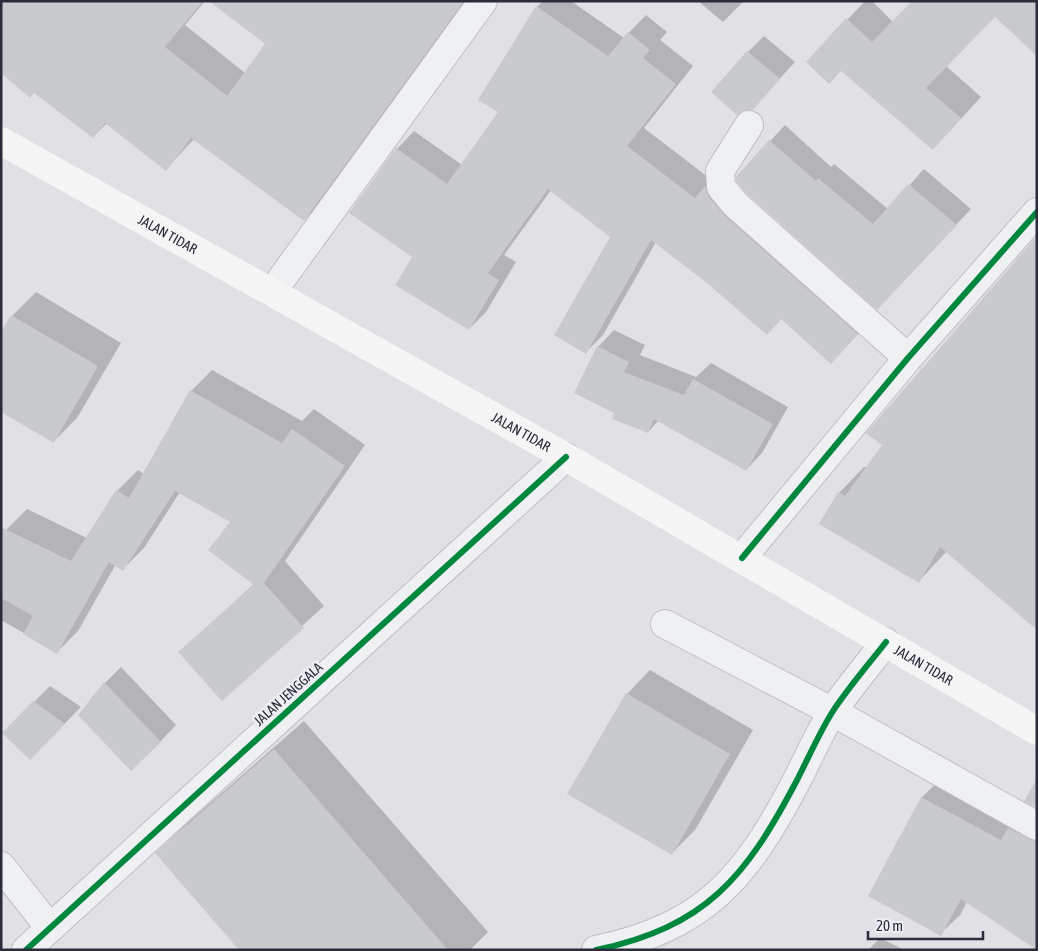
<svg xmlns="http://www.w3.org/2000/svg" width="1038" height="951" font-family="'Asap Condensed',sans-serif">
	<style>
		.shadow { fill: #0003 }
		.building { fill: #c9cacd }
		.lines { fill: none; stroke-linecap: round; stroke-linejoin: round }
		.street-casing { stroke: #bfbfc3; stroke-width: 30 }
		.street { stroke: #eff0f2; stroke-width: 28 }
		.secondary { stroke: #f5f5f5; stroke-width: 28 }
		.cycleway-casing { stroke: #eeeff4; stroke-width: 9 }
		.cycleway { stroke: #00873e; stroke-width: 6 }
		.labels { text-anchor: middle; dominant-baseline: central; stroke-width: 5; stroke-linejoin: round; paint-order: stroke }
		.street-label { font-size: 14px; fill: #2a2c3c; stroke: #eeeff4 }
	</style>
	<rect width="100%" height="100%" fill="#e1e1e5"/>
	<g class="shadow">
		<path d="M6,1H205L185,25L245,73L267,44L213,1H468L325,199L304,220L194,139L166,169L107,123L93,137Z"/>
		<path d="M543,1H571L624,38L646,15L667,32L660,40L693,66L644,128L713,181L726,179L874,316L848,345L782,318L767,334L708,282L656,242L603,335L586,352L612,236L551,190L504,255L516,262L486,312L469,329L413,256L397,149L414,131L462,165L500,112L537,7Z"/>
		<path d="M698,1H744L723,22Z"/>
		<path d="M865,1H872L893,22L996,15L946,66L981,97L933,149L842,69L808,62Z"/>
		<path d="M764,36L795,62L752,109L748,52Z"/>
		<path d="M785,125L831,167L834,164L888,209L924,169L971,209L892,293L737,177Z"/>
		<path d="M1037,238L947,551L919,581L839,493L864,467L867,468Z"/>
		<path d="M36,292L121,343L77,418L53,442L12,316Z"/>
		<path d="M614,330L645,345L640,355L696,377L711,363L788,407L762,453L746,470L659,420L648,432L616,413L598,347Z"/>
		<path d="M212,370L302,421L314,409L365,445L285,561L324,606L222,699L180,652L254,584L232,521L180,492L144,548L123,569L116,564L78,631L57,652L1,620V539L6,530L27,509L87,538L117,491L138,470L144,474L191,391Z"/>
		<path d="M121,667L176,725L160,742L80,715L105,683Z"/>
		<path d="M650,670L753,730L695,830L671,854L627,694Z"/>
		<path d="M50,686L81,707L30,759L34,702Z"/>
		<path d="M304,721L488,932L470,950H240L157,853L186,824Z"/>
		<path d="M942,778L1037,813V950L967,902L960,915L940,934L869,896L922,797Z"/>
		<path d="M880,938L904,950H868Z"/>
	</g>
	<g class="building">
		<path d="M1,1H203L165,47L227,96L265,44L209,1H464L304,221L191,138L166,171L105,123L93,138L34,93L30,98L1,73Z"/>
		<path d="M912,1H1037V56L995,17L926,88L961,118L933,150L841,71L829,84L806,62L846,18L872,42Z"/>
		<path d="M536,6L608,56L628,32L650,50L643,58L676,84L627,146L695,198L705,186L709,197L725,216L858,334L831,364L781,319L767,335L707,283L651,240L586,354L554,335L610,237L548,189L488,273L499,280L469,330L395,285L412,257L349,213L396,148L447,184L498,112L478,100Z"/>
		<path d="M747,51L780,79L753,110L742,111L737,115L711,92Z"/>
		<path d="M769,140L816,181L818,178L873,224L908,184L957,225L877,310L746,193L736,181V177Z"/>
		<path d="M1037,236V630L940,547L919,583L819,524L838,492L845,496L882,445L866,433Z"/>
		<path d="M11,315L98,366L54,443L1,412V332Z"/>
		<path d="M597,346L629,362L624,372L684,395L693,379L773,424L746,471L654,419L648,433L612,419L614,413L574,393Z"/>
		<path d="M190,390L282,443L292,429L345,466L264,583L304,628L222,701L178,652L254,585L208,550L230,522L175,491L123,571L109,562L57,654L23,634L33,616L1,598V527L71,561L116,490L129,498Z"/>
		<path d="M104,682L161,742L131,771L78,715Z"/>
		<path d="M626,693L730,754L672,855L567,794Z"/>
		<path d="M33,701L65,724L30,760L2,733Z"/>
		<path d="M274,749L448,950H239L155,853Z"/>
		<path d="M1037,779V808L1024,801Z"/>
		<path d="M921,797L1001,840L1008,828L1037,842V950L961,899L941,936L868,896Z"/>
	</g>
	<g class="lines">
		<g class="street-casing">
			<g id="street">
				<path d="M749,125L720,171L721,187L735,204L908,358"/>
				<path d="M272,292L483,1"/>
				<path d="M742,558L908,358L1037,212"/>
				<path d="M665,624L833,712L1037,826"/>
				<path d="M1,866L50,928"/>
				<path d="M26,950L566,457"/>
				<path d="M596,950C706,927 746,877 796,782C808,759 819,733 833,711C849,687 868,665 886,642"/>
			</g>
		</g>
		<use href="#street" class="street"/>
		<path class="secondary" id="s1" d="M1,141L566,457L1037,731"/>
		<g class="cycleway-casing">
			<g id="cycleway">
				<path d="M742,558L908,358L1037,212"/>
				<path d="M26,950L566,457"/>
				<path d="M596,950C706,927 746,877 796,782C808,759 819,733 833,711C849,687 868,665 886,642"/>
			</g>
		</g>
		<use href="#cycleway" class="cycleway"/>
	</g>
	<g class="labels">
		<g class="street-label">
			<text stroke="none"><textPath href="#s1" startOffset="191">JALAN TIDAR</textPath></text>
			<text stroke="none"><textPath href="#s1" startOffset="596">JALAN TIDAR</textPath></text>
			<text stroke="none"><textPath href="#s1" startOffset="1061">JALAN TIDAR</textPath></text>
			<text transform="translate(288 694) rotate(-42)">JALAN JENGGALA</text>
		</g>
	</g>
	<rect width="1038" height="951" fill="none" stroke="#2a2c3c" stroke-width="5"/>
	<path d="M868 931v8h115v-8" fill="none" stroke="#2a2c3c" stroke-width="2.5"/>
	<text x="876" y="931" font-size="15" fill="#2a2c3c" stroke="#eeeff4" stroke-width="4" paint-order="stroke">20 m</text>
</svg>
